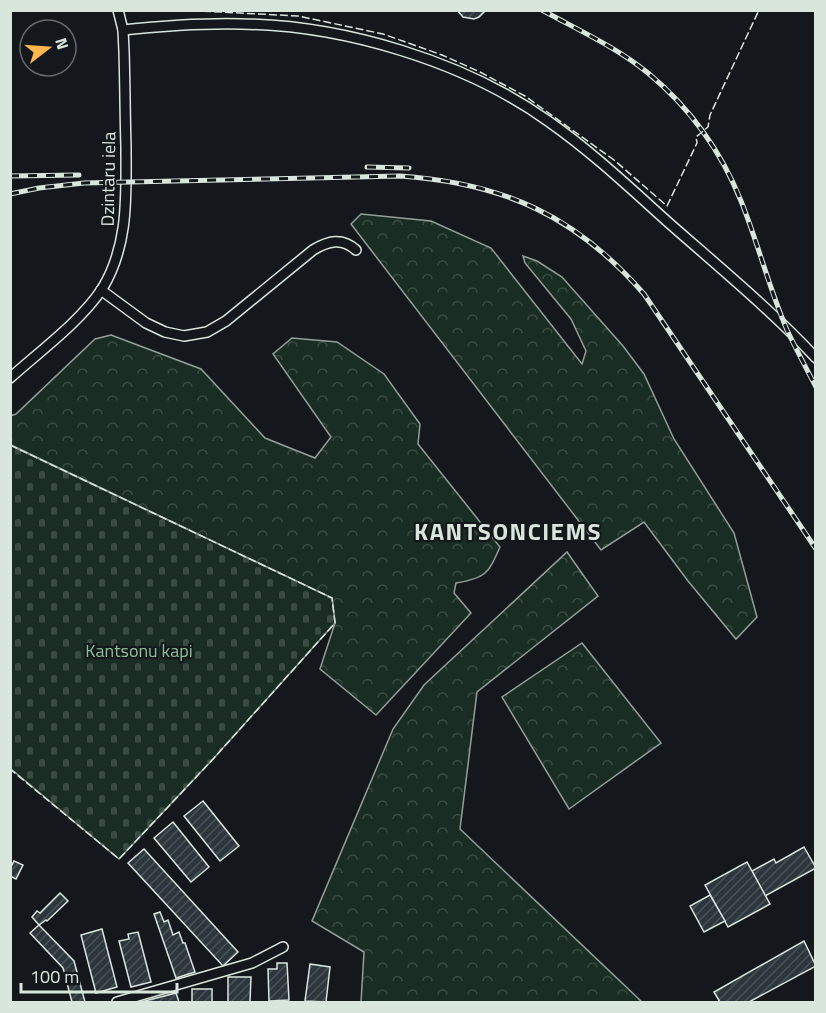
<svg xmlns="http://www.w3.org/2000/svg" width="826" height="1013" font-family="'Titillium Web',sans-serif">
	<style>
		.forest { fill: url(#forest-crowns); stroke: #939e99; stroke-width: 1.5 }
		.cemetery { fill: url(#cemetery-stones); stroke: #939e99; stroke-width: 1.5 }
		.building { fill: url(#building-hatch); stroke: #d8e6dc; stroke-width: 1.5 }
		.lines { fill: none; stroke-linecap: round; stroke-linejoin: round }
		.street-casing { stroke: #d8e6dc; stroke-width: 12 }
		.street { stroke: #14181c; stroke-width: 9 }
		.rail-casing { stroke: #d8e6dc; stroke-width: 5 }
		.rail { stroke: #14181c; stroke-width: 3; stroke-dasharray: 9; stroke-linecap: butt }
		.fence { stroke: #d8e6dc; stroke-width: 1.5; stroke-dasharray: 8 3; stroke-linecap: butt }
		.labels { text-anchor: middle; dominant-baseline: central; stroke-width: 4.5; stroke-linejoin: round; paint-order: stroke }
		.street-label { font-size: 18px; fill: #d8e6dc; stroke: #14181c }
		.park-label { font-size: 18px; fill: #8ac095; stroke: #14181c }
		.district-label { font-size: 24px; font-weight: bold; letter-spacing: 1.5px; fill: #d8e6dc; stroke: #14181c }
	</style>
	<defs>
		<pattern id="forest-crowns" width="20" height="18" patternUnits="userSpaceOnUse" patternTransform="scale(1.5)"><rect width="20" height="18" fill="#1a2d24"/><path d="M2 6a3 3 0 1 1 6 0M12 15a3 3 0 1 1 6 0" fill="none" stroke="#3b4b43"/></pattern>
		<pattern id="cemetery-stones" width="16" height="16" patternUnits="userSpaceOnUse" patternTransform="scale(1.5)"><rect width="16" height="16" fill="#1a2d24"/><path d="M2 7V4a2 2 0 0 1 4 0v3zM10 15v-3a2 2 0 0 1 4 0v3z" fill="#3b4b43"/></pattern>
		<pattern id="building-hatch" width="6" height="6" patternUnits="userSpaceOnUse" patternTransform="scale(1.5)"><rect width="6" height="6" fill="#2c363c"/><path d="M-1 1l2-2M0 6l6-6M5 7l2-2" fill="none" stroke="#4a5358"/></pattern>
	</defs>
	<rect width="100%" height="100%" fill="#14181c"/>
	<g class="forest">
		<path d="M361,214L431,221L491,248L582,364L586,351L571,319L525,263L523,256L537,261L562,277L623,346L644,374L674,439L734,533L757,617L736,639L688,581L644,522L601,550L351,224Z"/>
		<path d="M111,335L201,369L265,438L315,458L331,437L273,354L292,338L337,342L384,374L420,424L418,444L500,547C488,574 486,578 456,583L454,593L471,613L376,715L320,669L335,623L332,598L11,445L10,416L16,414L95,339Z"/>
		<path d="M567,552L598,596L477,692L460,829L642,1002H361L364,952L312,921L393,729L424,685Z"/>
		<path d="M582,643L661,743L569,809L502,697Z"/>
	</g>
	<path class="cemetery" d="M10,445L332,598L335,623L214,758L119,859L11,769Z"/>
	<g class="building">
		<path d="M457,10H486L479,17L474,19L463,17Z"/>
		<path d="M203,801L239,846L220,861L184,816Z"/>
		<path d="M173,822L209,867L191,882L154,838Z"/>
		<path d="M804,847L816,868L765,896L752,871L774,859L776,863Z"/>
		<path d="M144,849L238,952L223,966L128,863Z"/>
		<path d="M14,861L23,865L16,879L10,876V869Z"/>
		<path d="M747,862L770,904L728,927L705,885Z"/>
		<path d="M60,893L68,901L47,921L46,920L39,925L32,917L37,911L40,913Z"/>
		<path d="M710,895L725,921L704,932L690,906Z"/>
		<path d="M160,912L164,922L168,920L173,935L179,932L183,943H185L195,972L176,978L154,914Z"/>
		<path d="M39,925L74,961L85,1002H72L63,968L30,933Z"/>
		<path d="M102,929L117,987L96,993L81,935Z"/>
		<path d="M138,932L151,982L131,987L119,941L129,939L128,934Z"/>
		<path d="M804,941L816,966L749,1002H720L714,992Z"/>
		<path d="M277,963H287L289,1000L269,1001L268,969H277Z"/>
		<path d="M310,964L330,967L326,1002L305,1001Z"/>
		<path d="M228,977H251L250,1002H228Z"/>
		<rect x="192" y="989" width="20" height="13"/>
		<path d="M176,993L179,1002H141Z"/>
	</g>
	<g class="lines">
		<g class="street-casing">
			<g id="street">
				<path d="M123,30C162,26 201,23 241,24C343,25 464,61 548,121C591,151 630,188 669,223C719,267 770,309 816,358"/>
				<path d="M101,290L146,323L165,332L184,336L207,332L226,321L313,250C328,241 342,237 356,250"/>
				<path d="M10,378C40,351 80,322 102,289C129,245 126,196 126,147C125,115 125,83 124,51L123,30L118,10"/>
				<path d="M117,1002L252,963L283,947"/>
			</g>
		</g>
		<use href="#street" class="street"/>
		<g class="rail-casing">
			<g id="rail">
				<path d="M542,10C578,30 616,47 648,73C689,107 721,151 741,201C758,243 769,288 787,330C796,349 806,368 816,387"/>
				<path d="M367,167L409,168"/>
				<path d="M10,176L79,175"/>
				<path d="M10,194L39,188L84,183L400,176C504,183 576,216 644,294L816,549"/>
			</g>
		</g>
		<use href="#rail" class="rail"/>
		<g class="fence">
			<path d="M181,10L298,16L383,34L442,55L480,72L525,96L614,160L667,206L697,143L696,137L708,127L710,115L759,10"/>
			<path d="M10,445L332,598L335,623L214,758L119,859L10,769"/>
		</g>
	</g>
	<g class="labels">
		<g class="street-label">
			<text transform="translate(108 179) rotate(-89)">Dzintaru iela</text>
		</g>
		<g class="park-label">
			<text x="139" y="650">Kantsonu kapi</text>
		</g>
		<g class="district-label">
			<text x="508" y="531">KANTSONCIEMS</text>
		</g>
	</g>
	<rect width="826" height="1013" fill="none" stroke="#d8e6dc" stroke-width="24"/>
	<g transform="translate(48 48) rotate(73)"><circle r="28" fill="#14181c" stroke="#626a69" stroke-width="1.5"/>
	<path d="M0-4.5L10 22L0 15L-10 22Z" fill="#ffb74d"/>
	<text y="-9" font-size="16" font-weight="bold" text-anchor="middle" fill="#d8e6dc">N</text>
	</g>
	<path d="M21 983v9h156v-9" fill="none" stroke="#d8e6dc" stroke-width="3"/>
	<text x="30" y="983" font-size="18" fill="#d8e6dc" stroke="#14181c" stroke-width="4.5" paint-order="stroke">100 m</text>
</svg>
